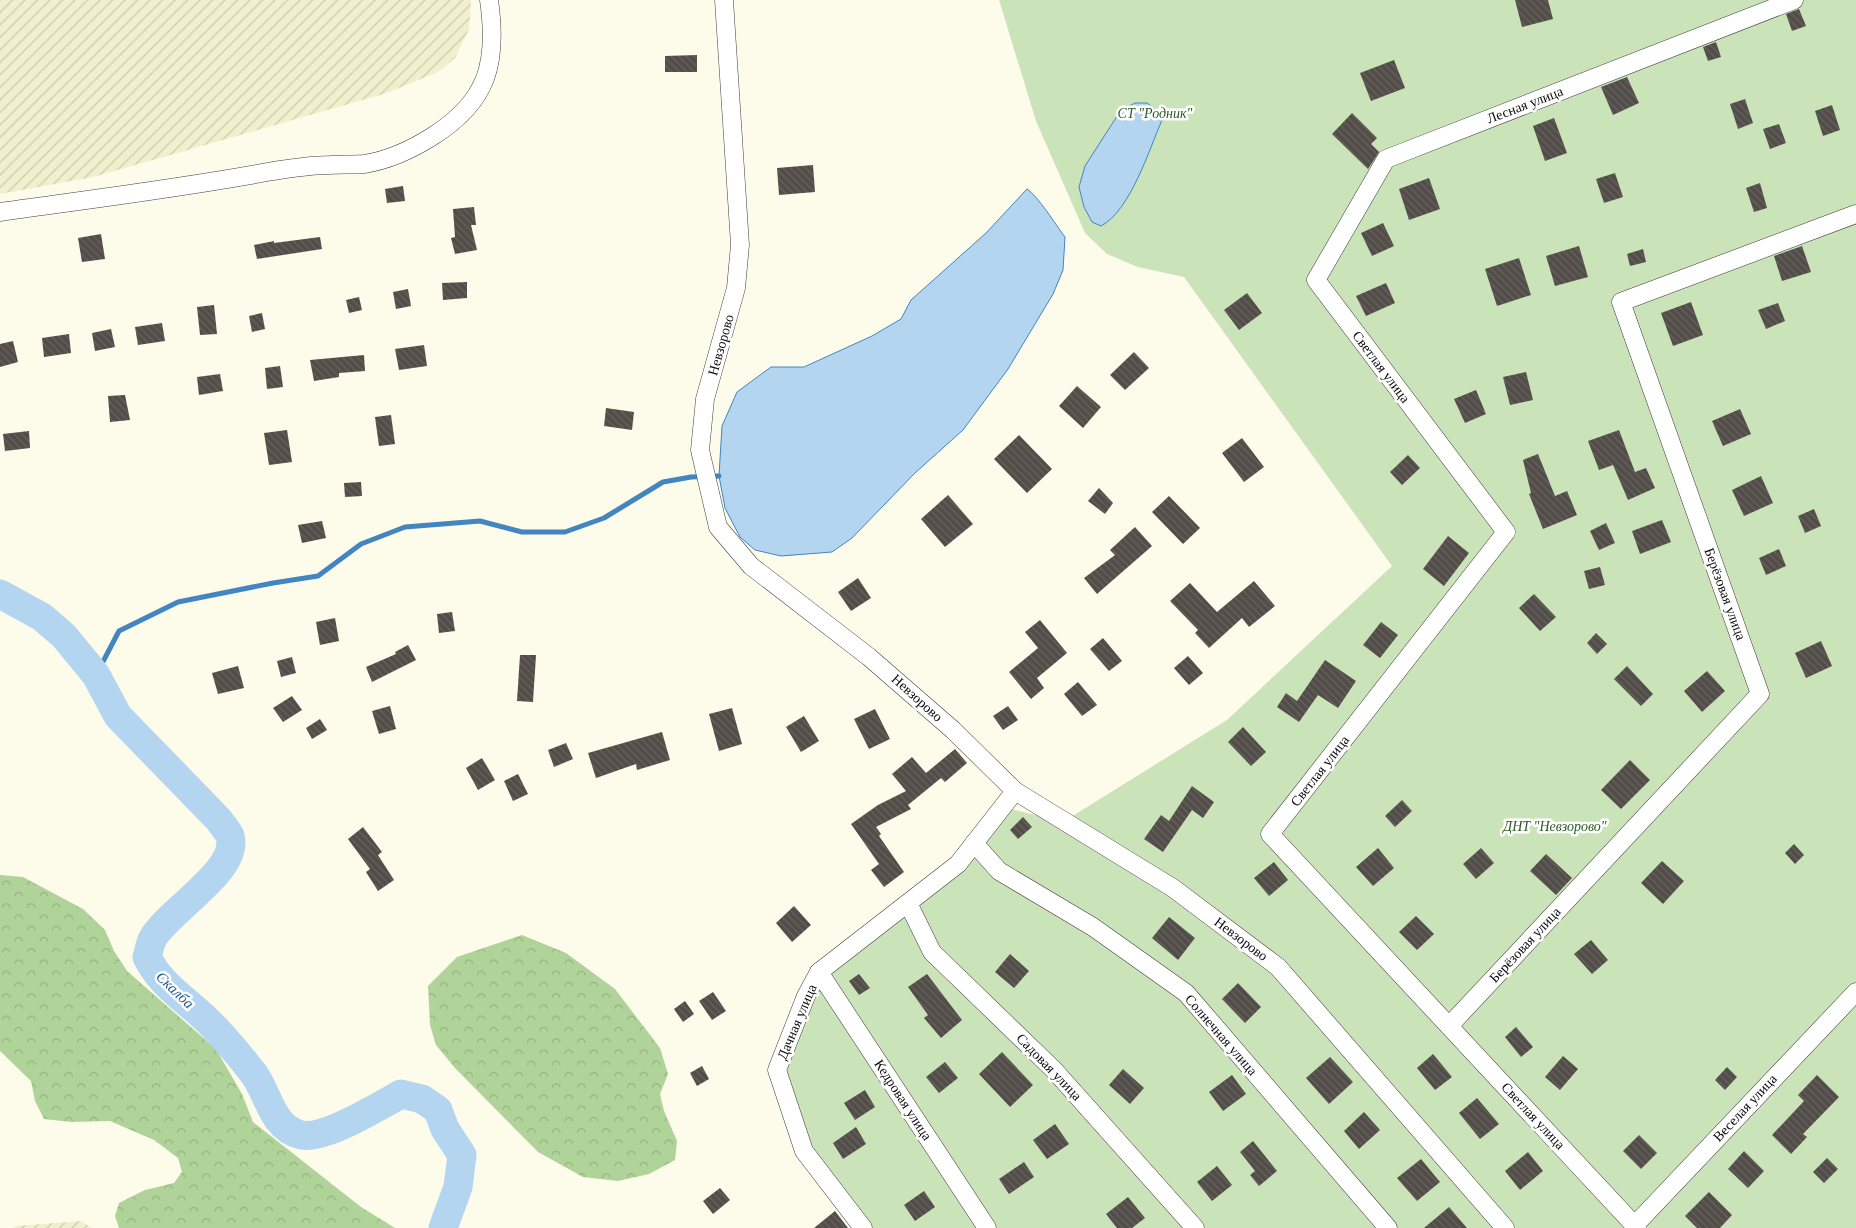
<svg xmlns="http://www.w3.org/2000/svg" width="1856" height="1228" font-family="'Times New Roman',serif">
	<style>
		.farmland { fill: url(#farmland-furrows) }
		.forest { fill: url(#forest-crowns) }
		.park { fill: #cbe3b8 }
		.water { fill: #b4d5f0; stroke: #4285c0 }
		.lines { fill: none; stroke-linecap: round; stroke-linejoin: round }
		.stream { stroke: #4285c0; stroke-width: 5 }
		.river { stroke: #b4d5f0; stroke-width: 29 }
		.building { fill: url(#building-back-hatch) }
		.minor-casing { stroke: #3e3e3e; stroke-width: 19 }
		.minor { stroke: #fff; stroke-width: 18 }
		.labels { text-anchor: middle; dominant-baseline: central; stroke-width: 5; stroke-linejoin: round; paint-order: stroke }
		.street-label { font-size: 14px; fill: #0b0b0b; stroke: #fff }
		.park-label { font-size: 14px; font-style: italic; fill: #2a5b22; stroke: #fff }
		.water-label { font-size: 15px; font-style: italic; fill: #21588f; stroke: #fff }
	</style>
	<defs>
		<pattern id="farmland-furrows" width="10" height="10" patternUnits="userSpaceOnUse" patternTransform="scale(1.25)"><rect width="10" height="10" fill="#f0f0cd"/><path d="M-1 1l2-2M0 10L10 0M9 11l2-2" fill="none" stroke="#ccccaf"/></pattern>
		<pattern id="forest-crowns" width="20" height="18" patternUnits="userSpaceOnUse" patternTransform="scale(1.25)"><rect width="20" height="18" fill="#afd398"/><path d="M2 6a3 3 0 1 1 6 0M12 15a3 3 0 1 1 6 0" fill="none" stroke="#95b482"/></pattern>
		<pattern id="building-back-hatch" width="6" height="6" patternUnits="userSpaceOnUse" patternTransform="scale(1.25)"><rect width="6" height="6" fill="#524d48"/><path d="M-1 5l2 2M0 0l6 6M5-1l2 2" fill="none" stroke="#66625e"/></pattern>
	</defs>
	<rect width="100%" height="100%" fill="#fdfbea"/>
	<g class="farmland">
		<path d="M0,0H471L469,29L455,58L438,72L387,93L93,177L0,194Z"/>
		<path d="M81,1221L92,1228H13L16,1226Z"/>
	</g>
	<g class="forest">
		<path d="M0,875L23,877L83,909L105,930L114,951L127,971L216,1049L242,1094L253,1122L361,1207L395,1228H119L115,1216L119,1203L145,1190L174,1183L182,1172L178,1158L154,1140L110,1121L71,1122L44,1119L35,1101L31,1081L0,1051Z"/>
		<path d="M522,935L566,953L615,989L660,1048L668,1074L660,1094L664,1111L677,1141L675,1160L649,1174L618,1181L583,1177L538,1152L455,1068L436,1045L430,1025L428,986L457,957Z"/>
	</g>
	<path class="park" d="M999,0H1856V1228H859L808,1161L780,1056L802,991L843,941L950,877L1011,809L1063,822L1227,720L1392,566L1184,277L1138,267L1107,254L1085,233L1036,121Z"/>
	<g class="water">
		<path d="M1135,103H1147L1159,112L1162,120C1149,150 1130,211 1101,226L1092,222L1084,207L1079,187L1085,166L1121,110Z"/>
		<path d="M1027,189C1037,195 1056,225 1065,237L1063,270L1053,294L1008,369L963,430L915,473L852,538L832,552L781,556L755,550L740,537L725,508L719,476L722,426L737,392L771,367H804L872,336L901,319L911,300L986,233Z"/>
	</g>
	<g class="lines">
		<path class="stream" d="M96,675L119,631L178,602L273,583L318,576L361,544L405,527L480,521L522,532H565L604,518L663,482L691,477L719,476"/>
		<path class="river" d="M0,594L42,617L64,636L96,675L118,716L219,820C222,825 228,831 230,836C240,870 169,910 153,938C150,943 149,951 147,957C161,986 187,1000 209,1022C225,1038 240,1056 254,1074C269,1095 272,1128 301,1135C325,1140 379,1106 401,1094L422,1099L438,1110L445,1129L462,1155L458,1187L443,1228"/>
	</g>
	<g class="building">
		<path d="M1515,0H1548L1553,19L1522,27Z"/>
		<path d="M1799,9L1806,26L1792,31L1786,14Z"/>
		<path d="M1716,42L1721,57L1708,61L1703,47Z"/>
		<path d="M697,55V72H665V56Z"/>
		<path d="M1394,60L1405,88L1371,101L1360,73Z"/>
		<path d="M1627,77L1639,103L1613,115L1601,87Z"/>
		<path d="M1745,99L1753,123L1738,129L1730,104Z"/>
		<path d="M1832,105L1840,130L1823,136L1815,111Z"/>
		<path d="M1352,113L1377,138L1371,144L1379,152L1368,169L1332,134Z"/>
		<path d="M1554,118L1567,153L1545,161L1533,126Z"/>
		<path d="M1779,124L1786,143L1770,149L1763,129Z"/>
		<path d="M813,165L815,192L779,195L777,168Z"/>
		<path d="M1615,173L1623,197L1604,203L1596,179Z"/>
		<path d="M1429,178L1440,209L1409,220L1399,189Z"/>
		<path d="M1760,183L1767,208L1754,212L1746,188Z"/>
		<path d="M403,186L405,201L387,203L385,189Z"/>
		<path d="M474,207L476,225H471L477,250L455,254L451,238L455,237L453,209Z"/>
		<path d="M1383,223L1394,246L1372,256L1361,233Z"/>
		<path d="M101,234L105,259L82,262L78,238Z"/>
		<path d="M320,237L322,249L257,259L254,245L274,241V243Z"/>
		<path d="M1579,246L1588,277L1555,286L1546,256Z"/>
		<path d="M1802,246L1811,272L1782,281L1774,256Z"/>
		<path d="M1643,249L1646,262L1630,266L1627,254Z"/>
		<path d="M1519,258L1531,295L1497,306L1485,269Z"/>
		<path d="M467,282V298L443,300L442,283Z"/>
		<path d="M1386,283L1395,303L1366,316L1356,296Z"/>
		<path d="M408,289L411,306L396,309L393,292Z"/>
		<path d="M1247,293L1262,313L1239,330L1224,310Z"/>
		<path d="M359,297L362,310L349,313L346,300Z"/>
		<path d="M1691,302L1703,335L1673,346L1661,313Z"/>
		<path d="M1778,303L1785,321L1766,329L1758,310Z"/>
		<path d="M214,305L217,334L200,335L197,307Z"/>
		<path d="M262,313L265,329L252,332L249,316Z"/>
		<path d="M162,323L165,341L138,345L135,327Z"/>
		<path d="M111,329L115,347L95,351L92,333Z"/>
		<path d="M69,334L71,353L44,357L42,338Z"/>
		<path d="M13,341L18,362L0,367V344Z"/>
		<path d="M424,345L427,366L399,370L395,349Z"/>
		<path d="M1134,352L1149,368L1125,390L1110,375Z"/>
		<path d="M364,355L365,371L339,373V377L314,381L310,360Z"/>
		<path d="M280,366L283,387L267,389L265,368Z"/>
		<path d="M1526,372L1533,400L1510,405L1503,377Z"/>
		<path d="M220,374L223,391L199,395L197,377Z"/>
		<path d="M1077,386L1101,407L1083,428L1059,406Z"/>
		<path d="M1476,390L1486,414L1465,423L1454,399Z"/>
		<path d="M125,395L130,420L110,422L108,396Z"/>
		<path d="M606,408L634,412L632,430L604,426Z"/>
		<path d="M1740,409L1751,434L1723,446L1712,421Z"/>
		<path d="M391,415L395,444L379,446L375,417Z"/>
		<path d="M287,430L292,462L269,465L264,433Z"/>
		<path d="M1619,430L1635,472L1646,468L1655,488L1628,500L1613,465L1599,470L1588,441Z"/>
		<path d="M29,431L30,448L5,451L3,434Z"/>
		<path d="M1019,435L1052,469L1027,493L994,459Z"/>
		<path d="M1242,438L1264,467L1244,482L1222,453Z"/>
		<path d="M1538,454L1555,496L1567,491L1577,515L1543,529L1529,494L1531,493L1523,460Z"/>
		<path d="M1408,455L1420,468L1402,485L1390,472Z"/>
		<path d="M1761,476L1773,503L1744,516L1732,490Z"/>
		<path d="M361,482L362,496L345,497L344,483Z"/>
		<path d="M1099,488L1113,503L1105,514L1088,501Z"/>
		<path d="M948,495L973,524L945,547L921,519Z"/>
		<path d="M1169,496L1200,528L1183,544L1152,512Z"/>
		<path d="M1814,509L1821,526L1805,533L1798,516Z"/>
		<path d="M1662,520L1671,542L1640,554L1632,531Z"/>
		<path d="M322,521L326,538L302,543L298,525Z"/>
		<path d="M1606,523L1615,543L1599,550L1590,531Z"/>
		<path d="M1135,527L1152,546L1097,594L1084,578L1115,555L1110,550Z"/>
		<path d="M1448,536L1469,553L1444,586L1423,569Z"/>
		<path d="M1779,549L1786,566L1766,575L1759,558Z"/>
		<path d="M1600,567L1605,585L1589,589L1584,571Z"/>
		<path d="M858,578L871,598L851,611L838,592Z"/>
		<path d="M1254,581L1275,606L1249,627L1242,618L1209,648L1195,633L1198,630L1170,601L1190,583L1217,612Z"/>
		<path d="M1534,594L1556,617L1540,631L1519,608Z"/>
		<path d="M452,612L455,631L439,633L437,614Z"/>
		<path d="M335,618L339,641L320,645L316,622Z"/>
		<path d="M1040,620L1067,653L1037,678L1044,688L1031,699L1009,672L1038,648L1025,632Z"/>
		<path d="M1381,622L1398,635L1380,658L1363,645Z"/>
		<path d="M1596,633L1607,644L1597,654L1587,643Z"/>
		<path d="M1103,638L1122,661L1109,671L1090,649Z"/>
		<path d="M1821,641L1832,666L1806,678L1795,653Z"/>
		<path d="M408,645L416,660L372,682L366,667L396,654L395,652Z"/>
		<path d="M520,655H536L533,702L517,701Z"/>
		<path d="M1188,656L1203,673L1189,685L1174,668Z"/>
		<path d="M292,657L296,673L281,677L277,661Z"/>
		<path d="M1325,660L1356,681L1338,708L1318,695L1299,722L1277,707L1286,693L1297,701Z"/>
		<path d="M238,666L244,688L218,694L212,673Z"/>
		<path d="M1627,666L1653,694L1641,706L1614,679Z"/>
		<path d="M1707,671L1725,691L1702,712L1684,691Z"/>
		<path d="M1078,682L1097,705L1082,716L1064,694Z"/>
		<path d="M292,696L302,710L283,722L273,708Z"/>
		<path d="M390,706L396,729L379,734L372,711Z"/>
		<path d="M1008,706L1018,720L1003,730L993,716Z"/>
		<path d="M732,708L742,744L719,751L709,714Z"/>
		<path d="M875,709L890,739L869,749L854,719Z"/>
		<path d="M804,716L819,741L801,752L786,727Z"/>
		<path d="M320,719L327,730L312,739L306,728Z"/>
		<path d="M1243,727L1266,752L1251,766L1228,742Z"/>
		<path d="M662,732L670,760L637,770L636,764L596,778L588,753Z"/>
		<path d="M566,743L573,759L554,767L548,750Z"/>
		<path d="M955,749L967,763L945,782L941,778L908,805L911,809L876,827L881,834L879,836L904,872L884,887L871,870L879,864L851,824L878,805L906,791L892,774L912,757L926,773Z"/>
		<path d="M482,758L495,780L478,790L466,768Z"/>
		<path d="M1630,760L1650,780L1621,809L1601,790Z"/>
		<path d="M518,774L528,794L513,801L504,781Z"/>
		<path d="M1192,786L1214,802L1203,818L1192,810L1163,852L1144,839L1161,815L1169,821Z"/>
		<path d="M1402,800L1412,811L1395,827L1385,816Z"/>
		<path d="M1023,817L1032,827L1018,839L1010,830Z"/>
		<path d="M363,827L382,852L378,855L394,880L378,891L366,872L370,869L348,839Z"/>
		<path d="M1794,844L1804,855L1795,864L1785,853Z"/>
		<path d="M1378,848L1394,868L1373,886L1356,867Z"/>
		<path d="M1481,848L1494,863L1476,879L1463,864Z"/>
		<path d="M1546,854L1572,878L1556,895L1530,871Z"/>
		<path d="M1662,861L1684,881L1663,904L1641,883Z"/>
		<path d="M1274,862L1288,880L1269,896L1254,878Z"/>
		<path d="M794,906L811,925L792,942L776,923Z"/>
		<path d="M1416,916L1434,934L1417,950L1399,932Z"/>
		<path d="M1169,917L1195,938L1178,960L1152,938Z"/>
		<path d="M1591,940L1608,960L1592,974L1574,954Z"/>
		<path d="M1010,954L1029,971L1014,988L995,972Z"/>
		<path d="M859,974L870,988L859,995L849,981Z"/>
		<path d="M927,974L962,1020L941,1038L924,1018L928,1015L908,987Z"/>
		<path d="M1238,983L1261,1007L1245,1023L1222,999Z"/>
		<path d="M713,992L726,1011L712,1020L699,1001Z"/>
		<path d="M685,1001L694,1014L683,1022L674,1009Z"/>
		<path d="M1516,1027L1533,1047L1521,1057L1505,1037Z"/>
		<path d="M1002,1052L1033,1085L1010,1107L979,1074Z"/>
		<path d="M1433,1054L1452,1077L1435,1090L1417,1068Z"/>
		<path d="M1563,1056L1578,1069L1560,1090L1545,1077Z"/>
		<path d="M1330,1057L1353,1082L1329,1104L1306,1078Z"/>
		<path d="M945,1062L958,1078L939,1093L926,1077Z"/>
		<path d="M702,1066L709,1079L697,1086L690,1073Z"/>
		<path d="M1727,1067L1737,1077L1725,1090L1715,1080Z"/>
		<path d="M1123,1069L1144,1088L1130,1104L1109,1085Z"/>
		<path d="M1232,1075L1246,1094L1223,1111L1209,1092Z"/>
		<path d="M1817,1075L1839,1097L1803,1134L1807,1137L1791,1154L1772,1135L1804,1101L1798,1095Z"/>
		<path d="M865,1090L875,1107L855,1120L844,1103Z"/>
		<path d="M1477,1098L1499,1124L1480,1139L1459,1113Z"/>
		<path d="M1364,1112L1380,1130L1359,1149L1344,1131Z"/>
		<path d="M1055,1124L1069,1144L1047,1159L1033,1140Z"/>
		<path d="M856,1127L866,1144L843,1159L833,1143Z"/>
		<path d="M1639,1135L1657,1153L1641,1169L1623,1151Z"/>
		<path d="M1253,1141L1277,1171L1259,1186L1250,1175L1255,1171L1240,1152Z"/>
		<path d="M1744,1151L1764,1171L1748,1188L1728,1169Z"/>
		<path d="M1528,1152L1543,1171L1520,1190L1505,1171Z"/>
		<path d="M1827,1158L1838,1169L1824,1183L1813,1172Z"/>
		<path d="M1421,1159L1440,1182L1417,1201L1397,1178Z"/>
		<path d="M1024,1162L1034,1177L1009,1194L999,1179Z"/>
		<path d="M1217,1166L1232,1185L1212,1201L1197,1182Z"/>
		<path d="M720,1188L730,1200L713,1214L703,1201Z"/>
		<path d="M924,1191L935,1207L915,1221L904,1205Z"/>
		<path d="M1709,1192L1732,1215L1720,1228H1697L1685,1216Z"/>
		<path d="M1128,1197L1145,1218L1132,1228H1117L1106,1214Z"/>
		<path d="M1449,1207L1467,1228H1424Z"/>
		<path d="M835,1211L848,1228H814Z"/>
	</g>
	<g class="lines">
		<g class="minor-casing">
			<g id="minor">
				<path d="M724,0L740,245L736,288L705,399L700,450L718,527L751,566L869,657L953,730L1015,791L1173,888L1278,967L1505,1228"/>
				<path d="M0,212C91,199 183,188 273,171C292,168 311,165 330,165C341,164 353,165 364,164C390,160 411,150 433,136C488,101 498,63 489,0"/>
				<path d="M974,843L999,871L1093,927L1186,993L1388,1228"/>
				<path d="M908,903L932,952L1054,1070L1195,1228"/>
				<path d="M819,972L987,1228"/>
				<path d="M1449,1026L1760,694L1621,302L1856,214"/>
				<path d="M1635,1225L1856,992"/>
				<path d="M863,1228L804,1151L777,1070L806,996L819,972L958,864L1015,791"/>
				<path d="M1637,1228L1270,834L1506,532L1316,280L1386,159L1794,0"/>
			</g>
		</g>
		<use href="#minor" class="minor"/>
	</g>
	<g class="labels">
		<g class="street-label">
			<text transform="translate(1525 105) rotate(-21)">Лесная улица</text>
			<text transform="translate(721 345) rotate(-74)">Невзорово</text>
			<text transform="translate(1381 367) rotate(53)">Светлая улица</text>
			<text transform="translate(1725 594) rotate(70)">Берёзовая улица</text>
			<text transform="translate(917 698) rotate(42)">Невзорово</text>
			<text transform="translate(1320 771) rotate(-52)">Светлая улица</text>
			<text transform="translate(1241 939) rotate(37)">Невзорово</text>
			<text transform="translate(1525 945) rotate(-47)">Берёзовая улица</text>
			<text transform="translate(797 1022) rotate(-67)">Дачная улица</text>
			<text transform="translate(1221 1035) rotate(49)">Солнечная улица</text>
			<text transform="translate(1049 1067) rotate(46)">Садовая улица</text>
			<text transform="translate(903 1100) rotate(57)">Кедровая улица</text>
			<text transform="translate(1745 1108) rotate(-47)">Веселая улица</text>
			<text transform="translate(1533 1116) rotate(47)">Светлая улица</text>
		</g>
		<g class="park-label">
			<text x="1155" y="113">СТ "Родник"</text>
			<text x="1555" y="826">ДНТ "Невзорово"</text>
		</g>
		<g class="water-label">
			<text transform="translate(175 990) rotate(44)">Скалба</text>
		</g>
	</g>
</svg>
